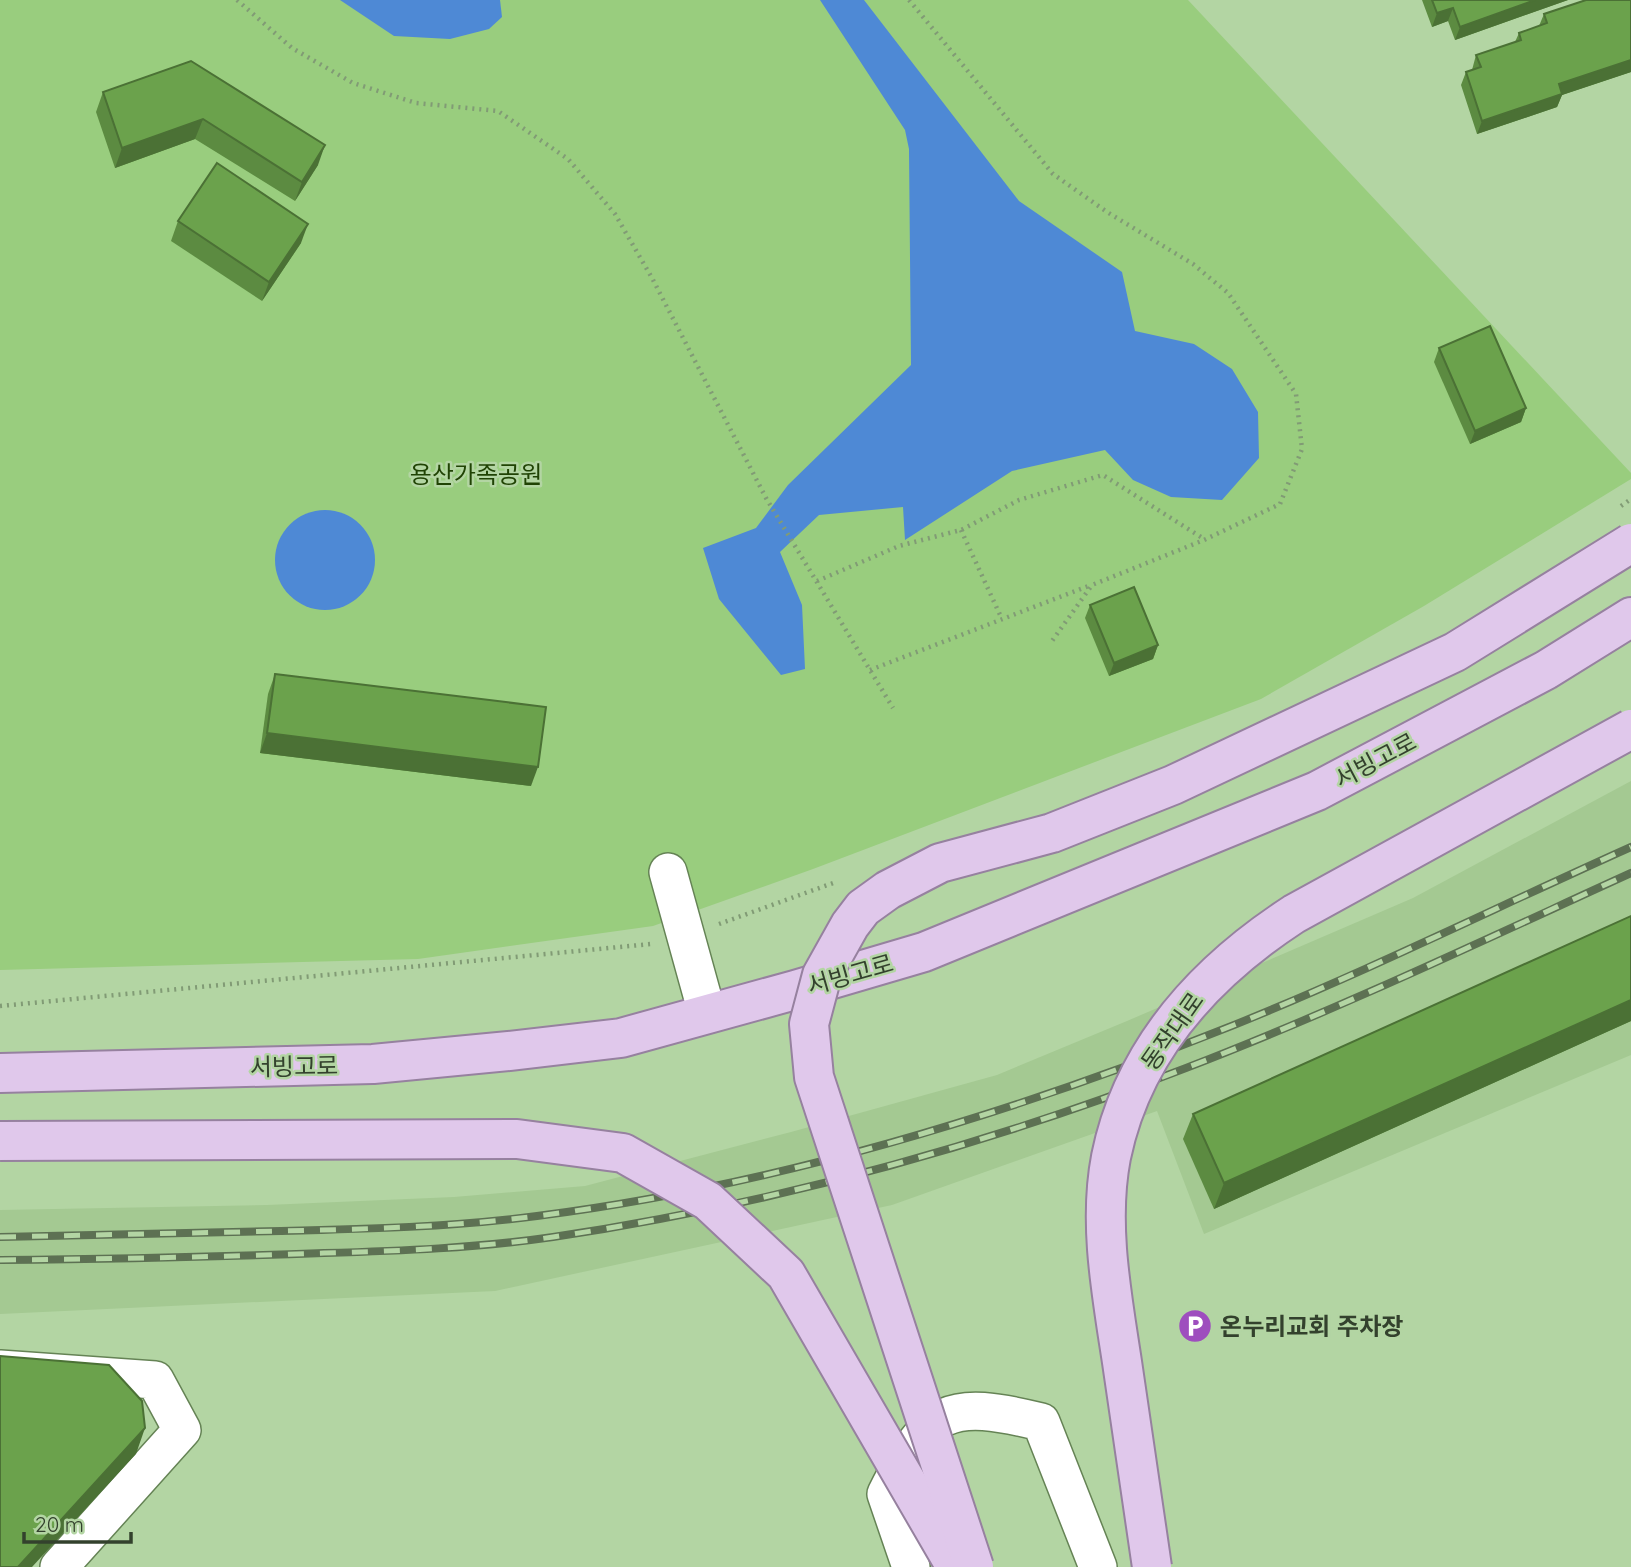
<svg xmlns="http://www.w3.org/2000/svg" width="1631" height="1567" font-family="Quicksand,'Noto Sans KR',sans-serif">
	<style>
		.built { fill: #a4c992 }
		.green { fill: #99cd7e }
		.water { fill: #4e89d5 }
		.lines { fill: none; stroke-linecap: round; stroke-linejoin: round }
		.minor-casing { stroke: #658355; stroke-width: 40 }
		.major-casing { stroke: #96819f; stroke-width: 42 }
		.path { stroke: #819b75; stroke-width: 4.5; stroke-dasharray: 2 5; stroke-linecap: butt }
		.minor { stroke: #fff; stroke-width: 37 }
		.major { stroke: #e0c8eb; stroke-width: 38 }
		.rail-casing { stroke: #5d7153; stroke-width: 8 }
		.rail { stroke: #b3d5a3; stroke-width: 5; stroke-dasharray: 16; stroke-linecap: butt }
		.major-bridge-casing { stroke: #96819f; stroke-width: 42; stroke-linecap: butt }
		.major-bridge { stroke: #e0c8eb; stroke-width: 38 }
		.wall { fill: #5c8b41 }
		.shaded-wall { fill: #4b7135 }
		.building { fill: #6ba24c; stroke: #4b7135; stroke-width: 2 }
		.labels { text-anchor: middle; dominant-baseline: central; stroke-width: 5; stroke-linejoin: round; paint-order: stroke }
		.park-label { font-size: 24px; fill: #204304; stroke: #b3d5a3 }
		.street-label { font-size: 24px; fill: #33412d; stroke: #b3d5a3 }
		.poi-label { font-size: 24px; font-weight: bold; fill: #33412d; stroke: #b3d5a3; text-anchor: start }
	</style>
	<rect width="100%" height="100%" fill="#b3d5a3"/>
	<path class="built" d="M1631,781V1055L1204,1234L1157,1111L892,1205L495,1291L0,1314V1210L267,1205L454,1197L585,1186L791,1132L997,1075L1127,1021L1413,898Z"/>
	<path class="green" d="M0,0H1188L1631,473V479L1424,606L1261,699L813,869L653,926L418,959L0,970Z"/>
	<g class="water">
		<path d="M340,0H500L502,17L489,29L450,39L394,36Z"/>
		<path d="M820,0H864L1019,201L1122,272L1135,331L1194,344L1232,369L1258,412L1259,458L1222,500L1171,497L1133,480L1105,450L1012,471L905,540L903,507L819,515L780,552L802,605L805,669L781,675L719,599L703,548L756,528L788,485L911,365L909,149L905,130Z"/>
		<circle cx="325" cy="560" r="50"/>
	</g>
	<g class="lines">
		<g class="minor-casing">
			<g id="minor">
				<path d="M668,872L707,1013"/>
				<path d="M0,1369L155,1380L182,1430L59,1567"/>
				<path d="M911,1567L886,1494C929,1408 948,1399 1041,1422L1098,1567"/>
			</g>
		</g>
		<g class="major-casing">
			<path id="major" d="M0,1073L373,1064L509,1051L621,1038L795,990L924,952L1317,791L1546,670L1631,617"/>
		</g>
		<g class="path">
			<path d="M237,0L292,48L353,83L416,103L498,111L568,159L615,214L652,278L766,498L893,708"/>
			<path d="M909,0L1053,174L1107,212L1193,264L1228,293L1296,394L1302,449L1280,504L1204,540L1092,585L1052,641"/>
			<path d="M1621,506L1631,499"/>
			<path d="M961,530L1001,617"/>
			<path d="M817,581L899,546L961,530L1019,500L1103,475L1204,539"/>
			<path d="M870,670L1091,585"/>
			<path d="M719,924L836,882"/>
			<path d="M0,1006L651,944"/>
		</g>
		<use href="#minor" class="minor"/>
		<use href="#major" class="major"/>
		<g class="rail-casing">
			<g id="rail">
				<path d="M0,1237C94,1235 188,1233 281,1231C367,1229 452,1227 537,1216C775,1186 1011,1114 1234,1025C1368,971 1499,906 1631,847"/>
				<path d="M0,1260C108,1259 216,1257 324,1253C400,1251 477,1248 553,1237C768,1205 984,1146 1186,1068C1337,1010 1484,940 1631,873"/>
			</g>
		</g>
		<use href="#rail" class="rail"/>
		<g class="major-bridge-casing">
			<g id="major-bridge">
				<path d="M0,1141L517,1139L623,1153L708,1201L786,1274L956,1567"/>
				<path d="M974,1567L814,1077L809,1024L822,975L850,925L863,908L888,890L940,863L1052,833L1173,785L1455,652L1631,543"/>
				<path d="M1152,1567C1142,1499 1132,1431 1122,1362C1112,1296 1098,1224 1111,1157C1133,1049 1205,972 1294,914L1631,729"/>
			</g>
		</g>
		<use href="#major-bridge" class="major-bridge"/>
	</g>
	<g class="wall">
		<path d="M1422,0H1568L1455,40L1448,21L1432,27Z"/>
		<path d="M1631,0V72L1562,95L1557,107L1477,134L1461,85L1466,72L1472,70L1476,55L1515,42L1519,33L1539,26L1544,14Z"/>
		<path d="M191,61L318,165L295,201L195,139L115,168L96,112L103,92Z"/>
		<path d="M178,221L301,243L262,301L171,241Z"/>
		<path d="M1439,348L1526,408L1521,422L1470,444L1434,362Z"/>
		<path d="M1090,605L1158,645L1153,659L1109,676L1085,618Z"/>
		<path d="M275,674L531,786L260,753L268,694Z"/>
		<path d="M1631,916V1021L1214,1209L1183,1139L1193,1114Z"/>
	</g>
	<g class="shaded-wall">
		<path d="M1535,0H1568L1455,40L1460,27Z"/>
		<path d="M1453,8L1448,21L1432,27L1437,13Z"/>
		<path d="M1631,60V72L1562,95L1557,107L1477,134L1482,121L1559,84Z"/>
		<path d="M203,119L195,139L115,168L122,148Z"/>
		<path d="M325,145L318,165L295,201L302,182Z"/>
		<path d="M308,224L301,243L262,301L269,282Z"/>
		<path d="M1526,408L1521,422L1470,444L1475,431Z"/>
		<path d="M1158,645L1153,659L1109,676L1114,663Z"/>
		<path d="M267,733L538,767L531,786L260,753Z"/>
		<path d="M1631,1000V1021L1214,1209L1224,1183Z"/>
		<path d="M145,1428L136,1454L32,1567H18Z"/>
	</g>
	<g class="building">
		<path d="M1432,0H1535L1460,27L1453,8L1437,13Z"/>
		<path d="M1586,0H1631V60L1559,84L1562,94L1482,121L1466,72L1481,67L1476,55L1521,40L1519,33L1547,23L1544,14Z"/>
		<path d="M191,61L325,145L302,182L203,119L122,148L103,92Z"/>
		<path d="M217,163L308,224L269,282L178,221Z"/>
		<path d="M1490,326L1526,408L1475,431L1439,348Z"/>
		<path d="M1134,587L1158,645L1114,663L1090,605Z"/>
		<path d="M275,674L546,707L538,767L267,733Z"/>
		<path d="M1631,916V1000L1224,1183L1193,1114Z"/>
		<path d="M0,1356L109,1365L142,1401L145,1428L18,1567H0Z"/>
	</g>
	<defs>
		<g id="parking-disc" transform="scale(1.75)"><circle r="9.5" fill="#9e4ebe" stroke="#b3d5a3"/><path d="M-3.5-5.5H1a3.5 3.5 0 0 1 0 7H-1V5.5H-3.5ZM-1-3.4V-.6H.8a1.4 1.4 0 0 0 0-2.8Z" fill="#fff"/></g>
	</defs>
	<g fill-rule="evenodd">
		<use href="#parking-disc" x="1195" y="1326"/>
	</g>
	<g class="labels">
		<g class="park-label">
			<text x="476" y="474">용산가족공원</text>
		</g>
		<g class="street-label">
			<text transform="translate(1375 760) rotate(-28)">서빙고로</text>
			<text transform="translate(850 974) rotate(-16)">서빙고로</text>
			<text transform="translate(1172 1031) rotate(-55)">동작대로</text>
			<text transform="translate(294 1066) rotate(-1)">서빙고로</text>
		</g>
		<g class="poi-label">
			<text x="1220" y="1326">온누리교회 주차장</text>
		</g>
	</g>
	<path d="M24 1532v10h107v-10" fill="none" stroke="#33412d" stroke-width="3.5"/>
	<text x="35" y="1532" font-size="21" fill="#33412d" stroke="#b3d5a3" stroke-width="5" paint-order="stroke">20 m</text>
</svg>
